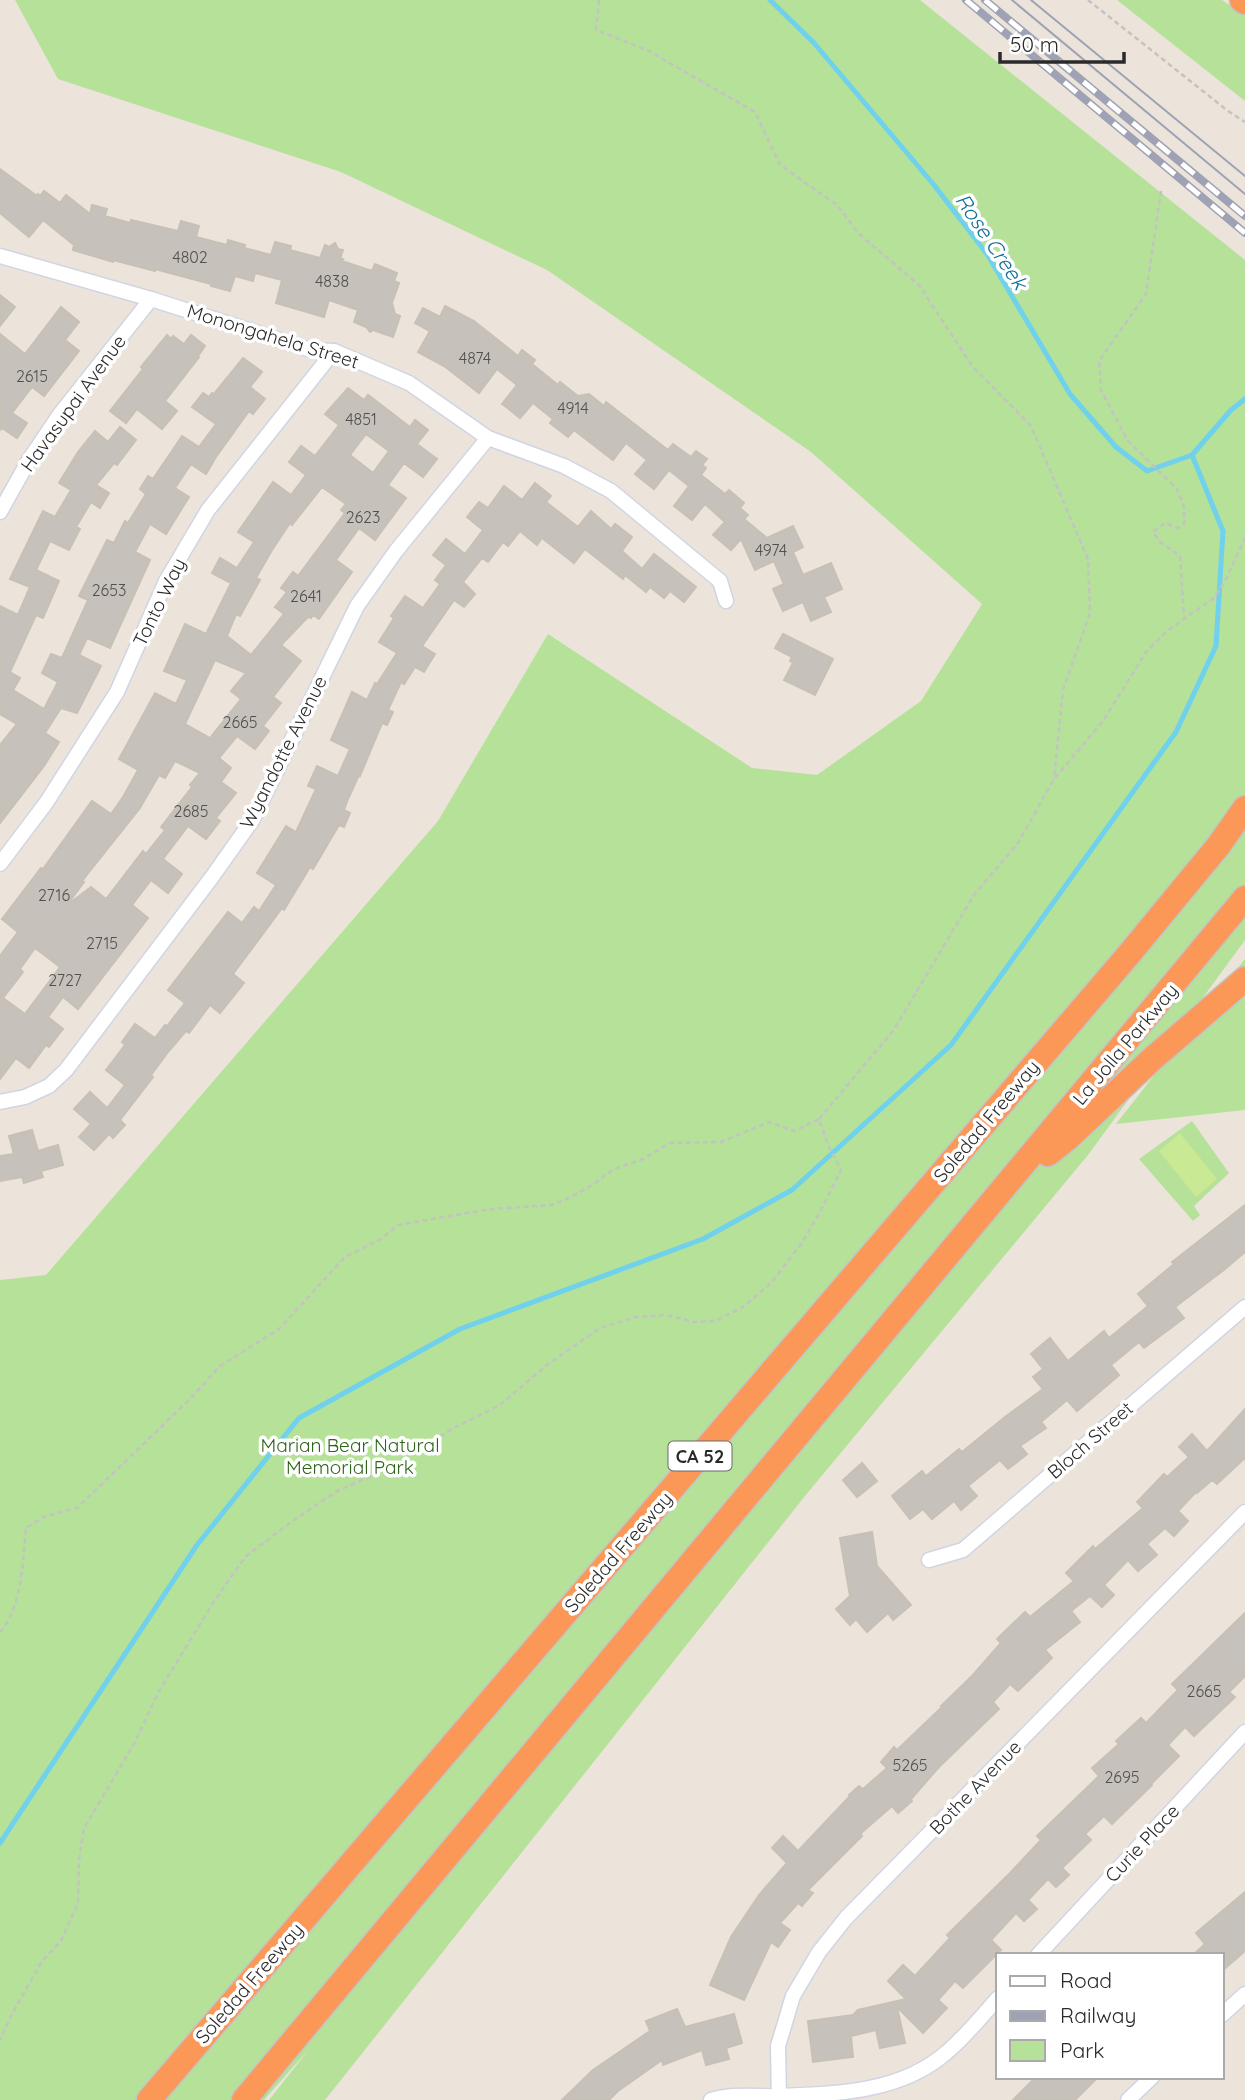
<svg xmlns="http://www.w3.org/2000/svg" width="1245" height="2100" font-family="Quicksand,sans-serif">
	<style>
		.green { fill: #b5e199 }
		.pitch { fill: #c9e994 }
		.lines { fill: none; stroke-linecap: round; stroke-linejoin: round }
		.stream { stroke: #70d1ec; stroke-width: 5 }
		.building { fill: #c7c1bb; stroke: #c7c0b5; stroke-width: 2; fill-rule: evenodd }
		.minor-casing { stroke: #d1d5e2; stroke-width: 17 }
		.motorway-casing { stroke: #c3c3c3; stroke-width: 27 }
		.path { stroke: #c3c3c3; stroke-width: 2.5; stroke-dasharray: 5 3.5; stroke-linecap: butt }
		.minor { stroke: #fff; stroke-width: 14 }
		.motorway { stroke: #fb9757; stroke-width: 24 }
		.tram { stroke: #9ea2b4; stroke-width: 2 }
		.rail-casing { stroke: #9ea2b4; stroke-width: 8 }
		.rail { stroke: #fff; stroke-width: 5; stroke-dasharray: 16; stroke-linecap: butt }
		.labels { text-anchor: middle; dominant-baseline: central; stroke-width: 7; stroke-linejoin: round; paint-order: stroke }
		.number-label { font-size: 16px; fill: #51504e }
		.shield { fill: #fff; stroke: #6a6a6a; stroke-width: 2 }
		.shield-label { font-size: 18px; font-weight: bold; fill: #2a2a2a }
		.street-label { font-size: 19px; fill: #2a2a2a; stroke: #fff }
		.park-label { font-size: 19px; fill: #2e651b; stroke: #fff }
		.water-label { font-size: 21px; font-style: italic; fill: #0f6f98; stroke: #fff }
	</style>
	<rect width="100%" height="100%" fill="#ece4db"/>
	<g class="green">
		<path d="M15,0H920L1245,260V940L1088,1155L805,1496L325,2100H269L310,2048L264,2100H0V1280L46,1275L438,821L548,634L752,768L817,775L921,701L982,604L811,452L547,270L341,172L58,79Z"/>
		<path d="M1117,0H1222L1245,16V101Z"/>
		<path d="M1245,959V1110L1116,1124Z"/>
		<path d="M1192,1121L1229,1173L1194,1206L1200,1215L1193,1221L1139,1159Z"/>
	</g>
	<path class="pitch" d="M1180,1133L1217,1179L1196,1197L1159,1151Z"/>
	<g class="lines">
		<g class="stream">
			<path d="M770,0L814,43L934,185L987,254L1070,394L1116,447L1147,471L1192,455L1231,410L1245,399"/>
			<path d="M0,1843L197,1545L299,1418L460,1329L703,1239L792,1190L951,1045L1176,732L1216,646L1223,531L1192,455"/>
		</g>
	</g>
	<g class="building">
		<path d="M0,169L37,196L38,194L40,196L44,191L60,203L66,195L90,214L92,205L107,209L105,216L130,223L131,220L178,231L181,221L199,226L196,237L227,245L228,240L245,245L244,248L271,255L275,242L291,246L290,250L320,258L325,245L329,247L335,243L338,249L343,250L340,259H343L342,261L372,271L375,264L397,273L394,281L399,283L392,303L395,314L400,316L393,337L373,330L370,332L366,327L354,322L358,310L329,300L324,317L276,303L282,280L255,273L253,281L235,276L230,291L211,286V284L155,269V271L113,260V262L73,250L74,245L43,220L29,237L0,213Z"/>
		<path d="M0,295L15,307L0,326Z"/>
		<path d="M445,306L474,321L518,356L522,350L535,360L532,364L558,385L560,382L578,396L589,394L604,406L606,402L668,450L673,444L691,457L696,451L707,459L702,465L706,468L701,475L725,494L729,490L744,503L740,508L748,515L744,519L767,538L793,526L803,547L793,552L803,575L831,563L842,589L824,597L831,612L811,621L803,602L783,611L773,589L784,584L774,561L755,570L741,539L731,550L713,535L725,522L705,504L692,520L674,506L689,486L669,470L654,489L635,474L647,460L626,443L613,460L574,430L568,437L550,423L553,419L533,403L520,418L505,406L502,404L517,385L497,369L479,393L444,366L418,352L430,331L415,323L423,308L440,317Z"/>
		<path d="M61,307L79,322L65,340L79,351L44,396L32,387L12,413L27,423L17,438L2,428L0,430V334L25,354Z"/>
		<path d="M167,335L171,339L173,336L184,344L191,335L205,346L198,356L199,357L165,401L177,411L162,429L137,409L126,423L110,411L143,369L141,367Z"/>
		<path d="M243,358L262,372L250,387L265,399L253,414L249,411L216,457L206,474L191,464L175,488L189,497L166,534L150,524L135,552L150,560L110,648L87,638L79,655L101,666L77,713L61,708L45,733L59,742L44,766L0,823V745L17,724L0,714V606L18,615L30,587L10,579L43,511L55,517L71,490L59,483L78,452L95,431L108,442L120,427L136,440L117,465L114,463L96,485L109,493L100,508L91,502L76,527L80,529L69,550L50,541L36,570L59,581L43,618L36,615L10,672L20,678L13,690L44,709L58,682L42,673L51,654L62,658L88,600L79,596L107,540L114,543L125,521L128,523L146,494L140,489L148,476L153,479L182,436L199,447L216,424L192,407L203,393L209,397L212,393L214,394Z"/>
		<path d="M348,388L364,400L368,395L410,427L415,420L428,430L417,444L437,459L423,477L404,463L388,485L406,498L375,540L359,528L336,560L352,572L319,619L313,615L311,618L308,617L281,645L301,661L273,697L281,703L263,726L269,731L255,749L237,736L219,758L231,768L221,782L236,793L216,818L220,821L206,839L188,826L163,859L182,874L168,893L151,880L132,905L148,918L132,939L78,1009L63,997L48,1017L63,1029L49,1047L46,1045L29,1068L16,1058L0,1079V956L18,932L2,919L41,868L43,869L92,801L111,814L123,797L138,770L119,759L155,693L176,704L187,680L164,671L185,624L206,634L231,583L212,573L220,558L237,568L254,542L238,532L273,482L291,495L306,475L289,462L301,446L315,456L339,425L325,414ZM366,434L389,451L373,473L350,455ZM322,487L346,504L341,510L345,513L298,576L293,572L281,588L287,592L275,607L284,614L251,655L227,636L236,614L240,616L260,580L256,578L272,550L290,523L292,525ZM215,660L246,673L231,691L241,699L210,738L185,724ZM175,761L200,773L190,785L192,787L161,827L165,830L146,854L143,851L106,899L91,887L71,902L70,901L84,882L82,881L140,808L159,775L165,778ZM35,948L60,967L25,1014L3,998L23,972L20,969Z"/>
		<path d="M535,483L551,496L546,502L578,527L591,511L611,529L615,524L632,537L622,551L642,569L654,554L696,587L684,602L670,591L664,598L650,587L646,592L625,575L623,579L585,549L574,563L542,538L537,545L520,531L508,546L503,542L488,562L482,558L463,582L475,594L464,607L454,600L422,646L435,654L424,672L415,667L404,684L401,682L388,710L393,712L387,725L382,723L360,776L359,775L348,799L344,810L350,813L344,827L339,825L313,869L310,867L284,910L282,908L233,974L244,983L220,1013L210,1005L189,1033L186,1031L168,1052L151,1075L153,1077L120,1120L125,1125L113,1138L109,1134L94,1150L79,1137L91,1124L74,1109L90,1092L107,1108L125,1085L106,1070L125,1045L122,1042L135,1024L155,1038L165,1025L167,1026L185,1003L168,990L228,912L242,923L254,907L259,911L276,885L257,873L286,826L296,832L316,789L308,786L317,766L338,776L350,749L331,740L352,692L367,700L375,683L377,684L397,653L379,642L394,618L391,616L405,596L423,608L440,584L435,580L446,565L433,555L446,539L465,554L483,530L467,517L479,502L488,508L504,486L522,500Z"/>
		<path d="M783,634L833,659L815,695L784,680L793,663L790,661L792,657L775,648Z"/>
		<path d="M32,1130L38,1151L58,1145L63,1165L41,1171L43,1177L24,1183L22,1177L0,1181V1156L14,1154L9,1136Z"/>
		<path d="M1245,1205V1252L1225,1269L1175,1307L1184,1318L1144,1348L1139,1342L1111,1365L1119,1375L1077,1411L1067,1400L1041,1422L1046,1428L1020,1446L1027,1454L1008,1469L1000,1460L968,1486L977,1496L961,1510L954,1501L932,1519L923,1509L910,1519L892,1496L922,1471L926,1476L959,1449L962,1452L1005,1417L1043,1389L1033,1377L1043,1369L1031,1354L1050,1338L1068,1361L1104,1331L1109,1338L1148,1306L1138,1294L1174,1264L1172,1262Z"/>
		<path d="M1245,1409V1458L1217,1484L1212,1480L1197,1493L1196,1492L1178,1511L1188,1521L1174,1536L1165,1528L1147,1544L1157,1555L1138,1571L1128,1560L1104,1585L1114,1595L1102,1607L1090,1596L1071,1611L1080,1622L1045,1650L1052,1658L1018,1691L1010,1684L993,1702L999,1709L939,1767L911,1799L912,1801L898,1813L892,1806L860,1834L862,1836L808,1890L813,1893L802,1906L798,1903L780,1923L790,1930L778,1947L771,1942L744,2000L710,1985L731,1937L759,1895L787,1863L772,1848L783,1836L798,1851L850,1796L849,1795L859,1786L863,1789L887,1768L881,1762L894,1747L897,1750L942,1707L941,1706L972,1676L1001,1643L997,1639L1025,1612L1030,1617L1074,1581L1066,1573L1093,1546L1095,1549L1143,1508L1137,1502L1164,1474L1167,1477L1189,1457L1179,1447L1192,1434L1207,1451Z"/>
		<path d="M862,1463L877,1481L857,1497L843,1480Z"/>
		<path d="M872,1532L877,1566L911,1605L893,1620L888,1613L867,1632L856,1619L850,1625L836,1609L850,1596L840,1538Z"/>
		<path d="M1245,1613V1676L1229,1692L1235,1697L1194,1736L1185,1727L1168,1745L1179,1756L1151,1784L1152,1785L1112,1824L1104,1816L1085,1834L1091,1840L1062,1868L1069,1875L1056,1887L1048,1879L1028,1900L1037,1909L1024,1921L1016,1913L991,1940L1001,1950L963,1988L955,1981L938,2000L947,2008L923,2033L897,2007L905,2043L880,2048L876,2030L851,2036L853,2057L813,2062L808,2021L853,2015L858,2010L906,1999L888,1981L903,1965L915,1976L950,1938L947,1935L1010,1873L1041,1840L1037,1836L1099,1776L1092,1768L1119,1744L1116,1741L1141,1718L1146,1723L1178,1690L1172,1684Z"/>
		<path d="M1245,1892V1951L1222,1971V1955H1193L1205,1944L1196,1933Z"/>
		<path d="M677,2009L685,2027L734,2014L742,2043L726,2048L729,2059L706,2065L702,2050L663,2065L662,2060L618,2091L609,2100H562L593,2070L650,2031L646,2021Z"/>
		<path d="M1036,2077H1098L1075,2100H1013Z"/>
	</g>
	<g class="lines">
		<g class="minor-casing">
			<g id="minor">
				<path d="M0,256L151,299L311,350L334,351L409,383L488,438L564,466L611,491L720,581L726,601"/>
				<path d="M0,512L29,460L60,414L151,299"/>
				<path d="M0,864L46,803L117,692L166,581L208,510L334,351"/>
				<path d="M0,1102L25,1097L49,1086L66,1070L212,877L253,819L357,606L396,551L488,438"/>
				<path d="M929,1560L963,1550L1245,1307"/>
				<path d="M1038,1955L1245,1732"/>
				<path d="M1222,2015L1245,1994"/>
				<path d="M711,2100C733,2093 758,2097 780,2096C838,2094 902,2092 947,2052C966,2036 982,2016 998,1998"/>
				<path d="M779,2100L778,2046L793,1996L819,1952L846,1918L1245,1512"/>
				<path d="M1128,2100L1152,2077"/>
			</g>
		</g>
		<g class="motorway-casing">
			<g id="motorway">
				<path d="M1242,0L1245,2"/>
				<path d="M1048,1154L1068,1138L1151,1060L1245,979"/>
				<path d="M149,2100L1130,953L1219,845L1245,808"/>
				<path d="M244,2100L1245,898"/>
			</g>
		</g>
		<g class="path">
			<path d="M599,0L596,30L647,50L755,112L780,165L837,205L859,234L919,285L972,366L1031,426L1088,559L1090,613L1063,690L1054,779"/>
			<path d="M1088,0L1228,111L1245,122"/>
			<path d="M1161,191L1146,294L1099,361L1101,390L1128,441L1177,489L1184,507V524L1178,528L1165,523L1153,532L1159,541L1180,556L1184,617"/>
			<path d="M819,1119L893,1031L974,895L1018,843L1054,779L1103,721L1146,652L1167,631L1214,598L1226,579L1245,538"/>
			<path d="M0,1632C22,1609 23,1558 26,1528L43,1517L77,1508L190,1399L220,1366L279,1329L345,1257L381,1239L398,1225L491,1209L552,1205L571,1197L594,1184L614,1169L643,1159L670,1143L721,1142L769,1122L794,1131L819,1119L829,1147L841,1170L819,1214L801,1244L771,1283L743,1307L715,1321L694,1322L666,1315L636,1317L600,1328L548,1364L500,1405L452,1429L394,1466L337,1491L294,1520L245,1557L211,1606L158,1693L135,1742L84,1828L79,1860L78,1903L61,1941L42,1961L12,2014L0,2040"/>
		</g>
		<use href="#minor" class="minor"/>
		<use href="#motorway" class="motorway"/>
		<g class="tram">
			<path d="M1012,0L1245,194"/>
			<path d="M1031,0L1245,176"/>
		</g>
		<g class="rail-casing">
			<g id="rail">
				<path d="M966,0L1245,233"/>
				<path d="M985,0L1245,216"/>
			</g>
		</g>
		<use href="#rail" class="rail"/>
	</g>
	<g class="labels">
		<g class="number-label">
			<text x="190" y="257">4802</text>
			<text x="332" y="281">4838</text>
			<text x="475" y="358">4874</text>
			<text x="32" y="376">2615</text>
			<text x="573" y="408">4914</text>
			<text x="361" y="419">4851</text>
			<text x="363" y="517">2623</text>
			<text x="771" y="550">4974</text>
			<text x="109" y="590">2653</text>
			<text x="306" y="596">2641</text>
			<text x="240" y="722">2665</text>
			<text x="191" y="811">2685</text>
			<text x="54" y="895">2716</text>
			<text x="102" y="943">2715</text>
			<text x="65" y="980">2727</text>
			<text x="1204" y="1691">2665</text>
			<text x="910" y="1765">5265</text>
			<text x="1122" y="1777">2695</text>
		</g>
		<rect class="shield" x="668.5" y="1441.5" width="63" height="29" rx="5"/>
		<g class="shield-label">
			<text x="700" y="1456">CA 52</text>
		</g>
		<g class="street-label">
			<text transform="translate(273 336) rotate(17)">Monongahela Street</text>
			<text transform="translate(73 403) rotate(-54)">Havasupai Avenue</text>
			<text transform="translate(159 602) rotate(-64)">Tonto Way</text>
			<text transform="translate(283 752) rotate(-63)">Wyandotte Avenue</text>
			<text transform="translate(1125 1044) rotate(-50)">La Jolla Parkway</text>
			<text transform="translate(986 1121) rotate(-50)">Soledad Freeway</text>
			<text transform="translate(1090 1440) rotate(-41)">Bloch Street</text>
			<text transform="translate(618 1552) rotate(-49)">Soledad Freeway</text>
			<text transform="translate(975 1787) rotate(-46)">Bothe Avenue</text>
			<text transform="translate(1142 1843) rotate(-47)">Curie Place</text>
			<text transform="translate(249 1983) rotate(-49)">Soledad Freeway</text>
		</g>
		<g class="park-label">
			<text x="350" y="1445">Marian Bear Natural<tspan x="350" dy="22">Memorial Park</tspan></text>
		</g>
		<g class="water-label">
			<text transform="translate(992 241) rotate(56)">Rose Creek</text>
		</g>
	</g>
	<rect x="996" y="1953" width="228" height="126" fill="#ffffff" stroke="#aaaaaa" stroke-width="2"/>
	<rect x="1010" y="1976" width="35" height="10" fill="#ffffff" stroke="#aaaaaa" stroke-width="2"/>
	<text x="1060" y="1988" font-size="21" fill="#2a2a2a">Road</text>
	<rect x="1010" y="2011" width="35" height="10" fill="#9ea2b4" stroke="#aaaaaa" stroke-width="2"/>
	<text x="1060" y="2023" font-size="21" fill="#2a2a2a">Railway</text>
	<rect x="1010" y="2040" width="35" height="21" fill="#b5e199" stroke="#aaaaaa" stroke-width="2"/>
	<text x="1060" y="2058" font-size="21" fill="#2a2a2a">Park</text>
	<path d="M1000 52v10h124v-10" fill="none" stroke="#2a2a2a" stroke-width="3.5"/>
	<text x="1010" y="52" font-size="21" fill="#2a2a2a" stroke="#ffffff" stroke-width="5" paint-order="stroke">50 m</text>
</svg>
